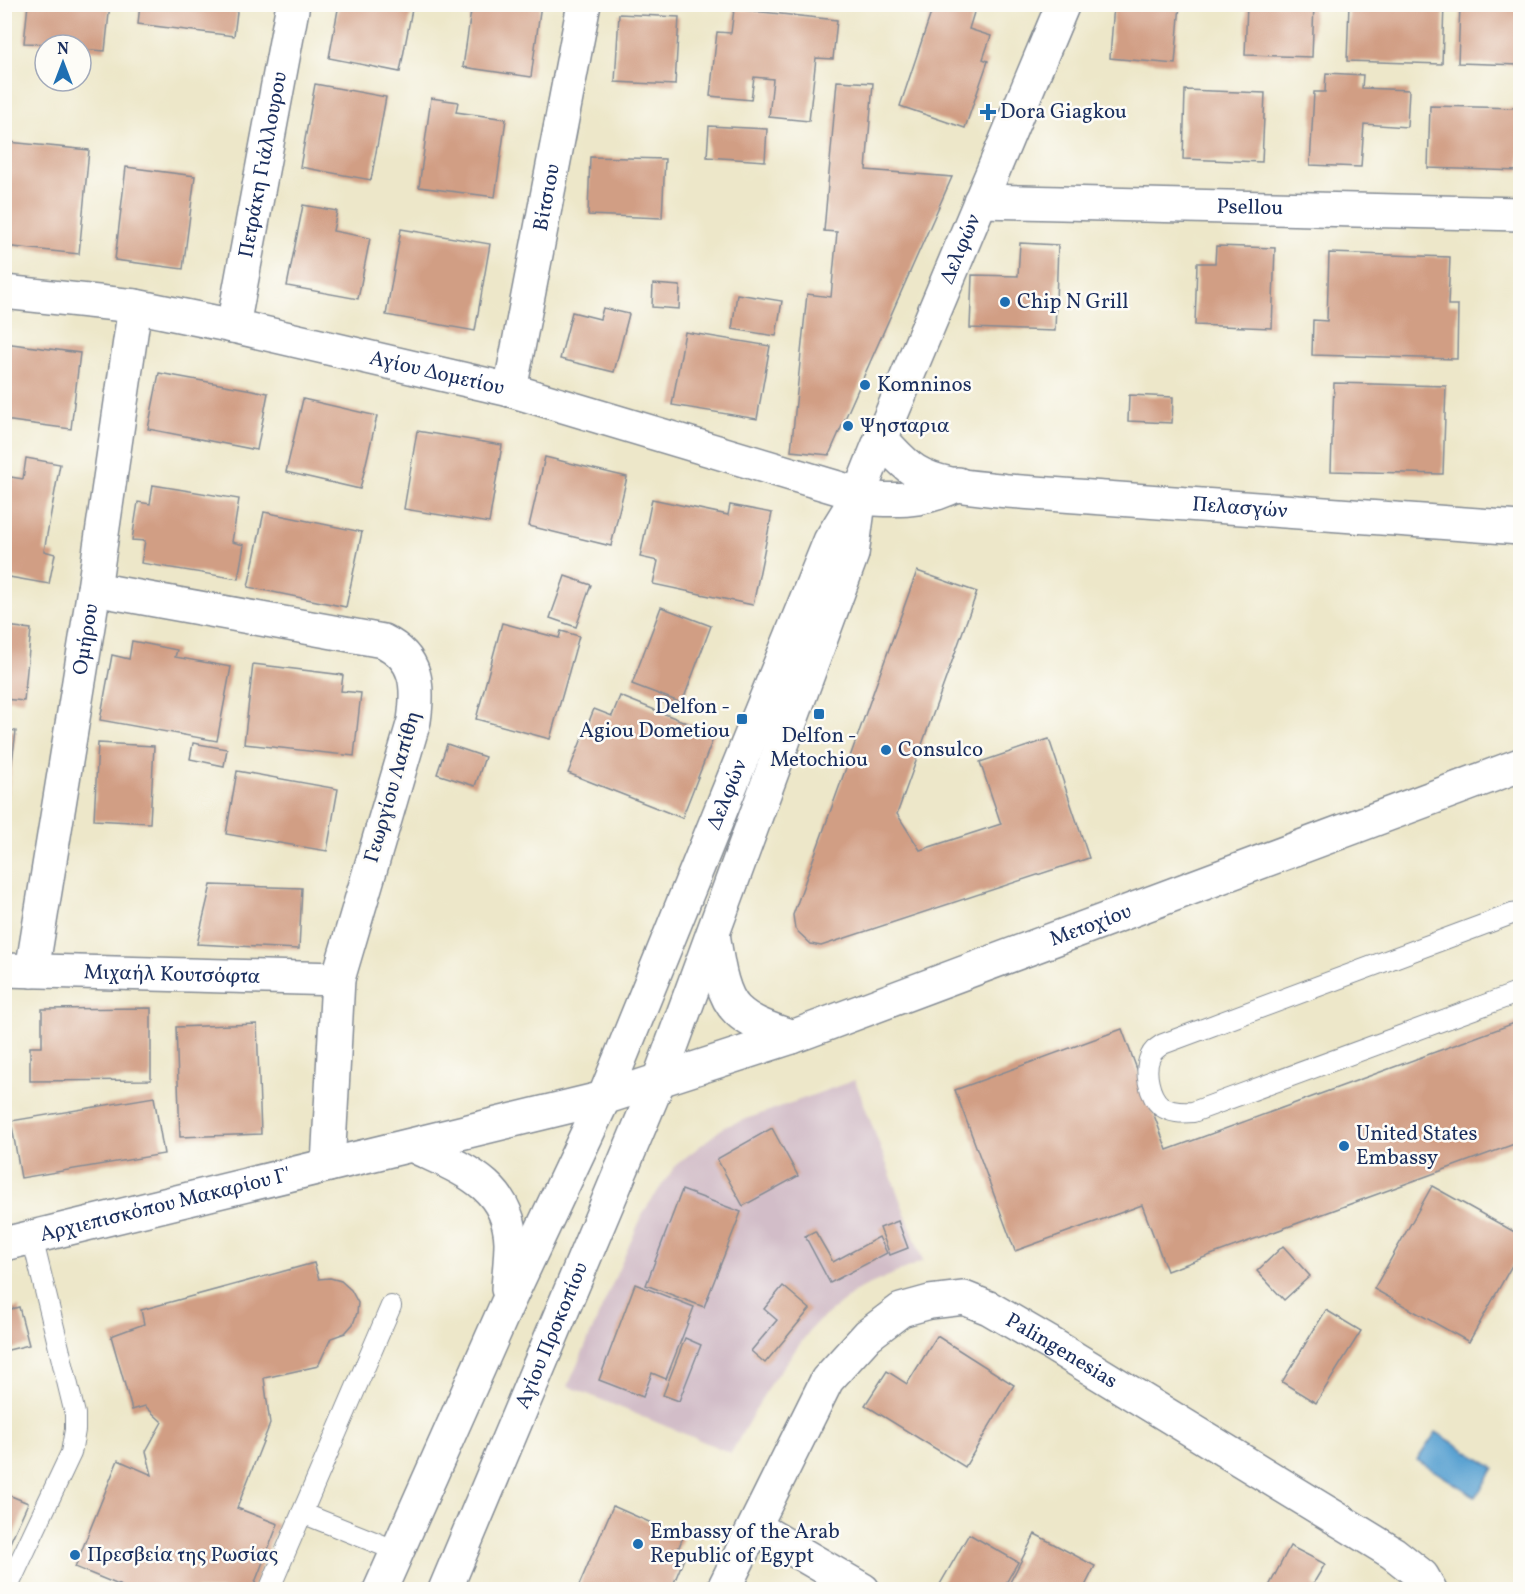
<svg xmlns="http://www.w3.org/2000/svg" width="1525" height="1594" font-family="Vollkorn,serif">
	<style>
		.industrial { fill: #d2bdc8 }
		.water { fill: #5ba3d2; stroke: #3b6998; stroke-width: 1.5 }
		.building { fill: #d19e84 }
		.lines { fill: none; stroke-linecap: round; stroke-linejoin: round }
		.lane-casing { stroke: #848b94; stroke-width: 22 }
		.street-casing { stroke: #848b94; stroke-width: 36 }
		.secondary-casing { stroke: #848b94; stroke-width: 36 }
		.lane { stroke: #fff; stroke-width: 20 }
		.street { stroke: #fff; stroke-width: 33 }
		.secondary { stroke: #fff; stroke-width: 33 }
		.poi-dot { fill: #1f6fb2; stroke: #fdfcf7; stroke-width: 2 }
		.labels { text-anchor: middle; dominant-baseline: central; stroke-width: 5; stroke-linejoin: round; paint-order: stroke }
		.poi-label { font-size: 21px; fill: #1b2f5e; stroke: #fdfcf7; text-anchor: start }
		.street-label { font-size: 21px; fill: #1b2f5e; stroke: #fdfcf7 }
	</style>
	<rect width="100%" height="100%" fill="#fdfcf7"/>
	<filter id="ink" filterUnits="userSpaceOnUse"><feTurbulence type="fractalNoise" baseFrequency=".0167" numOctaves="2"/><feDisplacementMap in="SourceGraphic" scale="12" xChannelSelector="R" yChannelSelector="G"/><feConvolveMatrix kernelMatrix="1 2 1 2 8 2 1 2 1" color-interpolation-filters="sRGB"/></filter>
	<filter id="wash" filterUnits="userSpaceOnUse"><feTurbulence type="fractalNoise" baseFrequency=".008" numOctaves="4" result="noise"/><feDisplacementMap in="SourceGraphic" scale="24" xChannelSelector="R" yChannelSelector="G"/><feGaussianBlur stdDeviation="1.35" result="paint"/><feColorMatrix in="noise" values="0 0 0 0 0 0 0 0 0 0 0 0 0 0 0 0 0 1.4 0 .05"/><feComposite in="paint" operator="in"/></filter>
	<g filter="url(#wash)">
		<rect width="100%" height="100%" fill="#ede7c9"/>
		<path class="industrial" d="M855,1080L923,1261L859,1289L814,1325L770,1384L731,1453L568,1386L644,1211L676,1165L724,1127Z"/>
		<path class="water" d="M1436,1432L1494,1468L1476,1497L1417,1460Z"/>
		<g id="blocks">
			<g class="building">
				<path d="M28,4H110L105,51L81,49V45L24,43Z"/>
				<path d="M140,4H238L234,36L138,24Z"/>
				<path d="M339,4H413L400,72L329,58Z"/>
				<path d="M472,4H541L531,77L463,67Z"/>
				<path d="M934,4H971L976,6L969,29L991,36L983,59L988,61L965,128L900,106Z"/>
				<path d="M1114,4H1180L1175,64L1110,58Z"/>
				<path d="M1247,4H1314L1312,57L1245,55Z"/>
				<path d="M1349,4H1444L1442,64L1347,61Z"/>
				<path d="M1460,4H1520V65L1458,63Z"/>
				<path d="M734,9L837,20L833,59L816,58L809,121L769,117L773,79L754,77L751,100L710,96L717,32L731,33Z"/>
				<path d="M619,14L679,17L675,85L615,82Z"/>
				<path d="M1326,73L1363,75L1362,88L1409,90L1407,127L1364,124L1361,167L1310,165L1314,92H1325Z"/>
				<path d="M837,81L873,83L866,170L952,177L829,455L791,451L807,294L831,297L837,232L824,231Z"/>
				<path d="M315,84L386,97L371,180L300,167Z"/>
				<path d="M1185,90L1265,93L1262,162L1183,159Z"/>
				<path d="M431,98L458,102L456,112L506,119L495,197L419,187Z"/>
				<path d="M1430,106L1520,108V171L1428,168Z"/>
				<path d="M709,126L767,129L765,161L707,157Z"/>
				<path d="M8,142L89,150L79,254L4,246V180Z"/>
				<path d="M590,157L665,159L662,218L588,215Z"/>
				<path d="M126,167L195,176L183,269L115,260Z"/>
				<path d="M303,205L337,211L333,231L370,238L358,299L287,286Z"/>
				<path d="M401,229L490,244L475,331L386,315Z"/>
				<path d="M1020,243L1058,245L1055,331L970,328L972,275L1018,276Z"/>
				<path d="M1216,246L1275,248L1272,328L1195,325L1197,263H1215Z"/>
				<path d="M1329,253L1450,257L1448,305H1458L1457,359L1312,355L1313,320L1327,321Z"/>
				<path d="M653,284L680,286L679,309L652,307Z"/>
				<path d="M737,294L782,301L776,336L732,329Z"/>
				<path d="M603,308L629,314L614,372L560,359L572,312L600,319Z"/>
				<path d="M685,332L770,346L757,419L672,405Z"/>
				<path d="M4,343L80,353L71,429L4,420Z"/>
				<path d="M159,373L268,393L257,450L148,429Z"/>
				<path d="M1334,383L1446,386L1443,474L1331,471Z"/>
				<path d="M1129,395L1173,397L1172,423L1128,421Z"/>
				<path d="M303,399L377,416L360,489L286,472Z"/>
				<path d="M417,431L502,445L489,523L404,509Z"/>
				<path d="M545,457L627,477L611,546L529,526Z"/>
				<path d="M26,458L60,464L44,551L55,554L49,584L4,576V476L23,479Z"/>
				<path d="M153,485L239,499L232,542L244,545L238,579L141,563L145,541L132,540L138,502L150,504Z"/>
				<path d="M652,499L728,515L730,505L772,513L753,605L653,584L658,561L640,557Z"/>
				<path d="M264,512L362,532L346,607L248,587Z"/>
				<path d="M917,571L977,592L897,814L920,850L1001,824L980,762L1049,739L1089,858L821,946L811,944L795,929L793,915Z"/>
				<path d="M565,576L591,585L576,627L550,618Z"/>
				<path d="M661,607L711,626L682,703L632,684Z"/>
				<path d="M502,623L559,638L561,631L579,636L550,739L476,719Z"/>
				<path d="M6,626L31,629L24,701L4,699V636Z"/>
				<path d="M132,641L177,650L175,657L231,667L217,741L100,720L112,655L129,659Z"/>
				<path d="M253,664L343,675L341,691L361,693L354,756L244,744Z"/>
				<path d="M620,696L715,734L682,818L568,773L594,709L612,716Z"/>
				<path d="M4,729L16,731L6,809H4Z"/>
				<path d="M98,743L154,746L150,823L94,820Z"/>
				<path d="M193,743L227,749L224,766L190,759Z"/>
				<path d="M447,744L485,757L475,786L437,774Z"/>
				<path d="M237,771L338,789L327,851L226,834Z"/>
				<path d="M211,885L302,888L299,949L197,944Z"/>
				<path d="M151,1008V1080L30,1081V1047H42V1009Z"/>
				<path d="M1520,1021V1142L1167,1271L1142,1205L1015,1251L955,1090L1122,1029L1167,1150Z"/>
				<path d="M257,1024L261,1134L180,1137L176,1027Z"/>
				<path d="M154,1097L164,1154L21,1178L11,1121Z"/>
				<path d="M772,1128L798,1176L743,1206L717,1159Z"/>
				<path d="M1432,1186L1520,1235V1251L1469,1342L1374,1289Z"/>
				<path d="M682,1190L741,1212L704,1307L646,1285Z"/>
				<path d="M898,1221L908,1248L890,1255L880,1228Z"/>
				<path d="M815,1231L833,1262L879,1237L887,1253L830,1283L805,1236Z"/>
				<path d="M1283,1246L1310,1276L1284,1300L1257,1271Z"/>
				<path d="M314,1263L319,1279L330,1278L341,1281L351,1290L358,1303L357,1313L353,1324L345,1333L331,1338L318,1366L264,1378L270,1424L237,1508L278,1524L252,1590H131L75,1567L118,1460L152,1475L146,1451L162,1422L145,1406L132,1410L111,1336L144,1324L141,1310Z"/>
				<path d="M635,1284L694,1307L666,1379L652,1373L643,1397L599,1380Z"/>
				<path d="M783,1286L810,1309L765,1363L751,1351L777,1320L764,1309Z"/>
				<path d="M19,1307L29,1345L4,1351V1311Z"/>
				<path d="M1326,1310L1361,1331L1316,1403L1282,1382Z"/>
				<path d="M937,1336L1014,1385L965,1467L865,1405L887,1371L907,1384Z"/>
				<path d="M685,1338L701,1345L679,1401L663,1395Z"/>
				<path d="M4,1493L28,1503L4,1556Z"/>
				<path d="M613,1506L683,1537L677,1552L685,1556L671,1590H577Z"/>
				<path d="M969,1534L1018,1562L1002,1590H945L939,1586Z"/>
				<path d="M1035,1534L1095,1566L1083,1590H1006Z"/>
				<path d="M1290,1546L1325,1564L1313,1584L1318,1590H1267Z"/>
			</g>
		</g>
	</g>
	<g filter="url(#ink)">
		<use href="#blocks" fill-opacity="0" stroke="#848b94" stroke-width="1.5"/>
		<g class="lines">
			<g class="lane-casing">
				<g id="lane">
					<path d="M1520,913L1512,914L1163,1044C1157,1048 1153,1050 1150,1057C1144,1071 1149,1096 1161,1106C1171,1113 1182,1113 1193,1112L1520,992"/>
					<path d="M302,1513L397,1551"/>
					<path d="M9,1590V1585L15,1572L71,1453L75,1430V1414L32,1237"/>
					<path d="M269,1590L391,1306"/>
				</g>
			</g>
			<g class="street-casing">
				<g id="street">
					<path id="s1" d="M980,201L1520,214"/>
					<path id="s2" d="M4,292L135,306L233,326L510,390L875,499C907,501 929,499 958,484"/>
					<path id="s3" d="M233,326L293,4"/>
					<path id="s4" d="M510,390L584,4"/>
					<path id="s5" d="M881,439C892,450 902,463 915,471C941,487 978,487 1007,491L1520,528"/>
					<path d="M94,589L383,641C418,658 419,686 414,721L338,979L328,1165"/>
					<path id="s6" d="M4,970L338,979"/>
					<path id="s7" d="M32,971L94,589L135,306"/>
					<path d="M755,1527L863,1590"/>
					<path id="s8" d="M723,1590L827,1380L868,1335L901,1310L930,1302L964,1298L989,1308L1051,1344L1393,1553L1422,1576L1430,1590"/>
				</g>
			</g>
			<g class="secondary-casing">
				<g id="secondary">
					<path d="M713,934C717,956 720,994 737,1010C751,1024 773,1030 792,1037"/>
					<path d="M414,1146C459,1168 509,1183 511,1242C511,1257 509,1273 508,1289"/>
					<path id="s9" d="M4,1244L604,1098L792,1037L1520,765"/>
					<path id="s10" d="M380,1590L507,1304L604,1098L830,541L859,494L881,439L1063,4"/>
					<path id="s11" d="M445,1590L659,1080L852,554L859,502"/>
				</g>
			</g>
			<use href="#lane" class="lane"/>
			<use href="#street" class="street"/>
			<use href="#secondary" class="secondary"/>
		</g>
	</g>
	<g class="poi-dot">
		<path d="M985 103h6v6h6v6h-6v6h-6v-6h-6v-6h6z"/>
		<circle cx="1005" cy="302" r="6"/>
		<circle cx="865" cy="385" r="6"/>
		<circle cx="848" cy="426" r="6"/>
		<rect x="813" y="708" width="12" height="12" rx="3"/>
		<rect x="736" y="713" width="12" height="12" rx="3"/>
		<circle cx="886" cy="750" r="6"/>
		<circle cx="1344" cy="1146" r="6"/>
		<circle cx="638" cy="1544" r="6"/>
		<circle cx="75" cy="1555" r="6"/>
	</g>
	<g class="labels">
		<g class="poi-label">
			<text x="1000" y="112">Dora Giagkou</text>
			<text x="1017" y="302">Chip N Grill</text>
			<text x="877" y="385">Komninos</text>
			<text x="860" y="426">Ψησταρια</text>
			<text x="730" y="707" text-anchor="end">Delfon -<tspan x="730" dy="24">Agiou Dometiou</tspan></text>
			<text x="819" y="736" text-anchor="middle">Delfon -<tspan x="819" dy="24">Metochiou</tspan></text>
			<text x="898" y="750">Consulco</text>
			<text x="1356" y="1134">United States<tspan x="1356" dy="24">Embassy</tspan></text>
			<text x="650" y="1532">Embassy of the Arab<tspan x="650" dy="24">Republic of Egypt</tspan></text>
			<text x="87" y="1555">Πρεσβεία της Ρωσίας</text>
		</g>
		<g class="street-label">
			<text stroke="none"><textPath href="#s3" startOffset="164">Πετράκη Γιάλλουρου</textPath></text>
			<text stroke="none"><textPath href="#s4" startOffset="196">Βίτσιου</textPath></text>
			<text stroke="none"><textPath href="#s1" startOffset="270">Psellou</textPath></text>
			<text stroke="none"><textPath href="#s10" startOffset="1462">Δελφών</textPath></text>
			<text stroke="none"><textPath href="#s2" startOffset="441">Αγίου Δομετίου</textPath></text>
			<text stroke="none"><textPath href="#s5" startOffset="375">Πελασγών</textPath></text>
			<text stroke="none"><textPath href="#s7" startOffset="336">Ομήρου</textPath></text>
			<text transform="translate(393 787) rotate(-74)">Γεωργίου Λαπίθη</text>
			<text stroke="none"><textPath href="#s10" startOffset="868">Δελφών</textPath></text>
			<text stroke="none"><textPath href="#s9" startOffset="1134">Μετοχίου</textPath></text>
			<text stroke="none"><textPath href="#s6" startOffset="168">Μιχαήλ Κουτσόφτα</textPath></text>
			<text stroke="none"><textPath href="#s9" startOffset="166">Αρχιεπισκόπου Μακαρίου Γ'</textPath></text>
			<text stroke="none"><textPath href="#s11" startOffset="276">Αγίου Προκοπίου</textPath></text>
			<text stroke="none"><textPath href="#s8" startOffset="512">Palingenesias</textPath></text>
		</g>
	</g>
	<rect width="1525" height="1594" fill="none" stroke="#fdfcf7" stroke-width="24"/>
	<g transform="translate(63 63)"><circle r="28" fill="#fdfcf7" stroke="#a3aaba" stroke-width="1.5"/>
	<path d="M0-4.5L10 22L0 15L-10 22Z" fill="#1f6fb2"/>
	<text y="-9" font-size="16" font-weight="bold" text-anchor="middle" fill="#1b2f5e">N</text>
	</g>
</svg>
